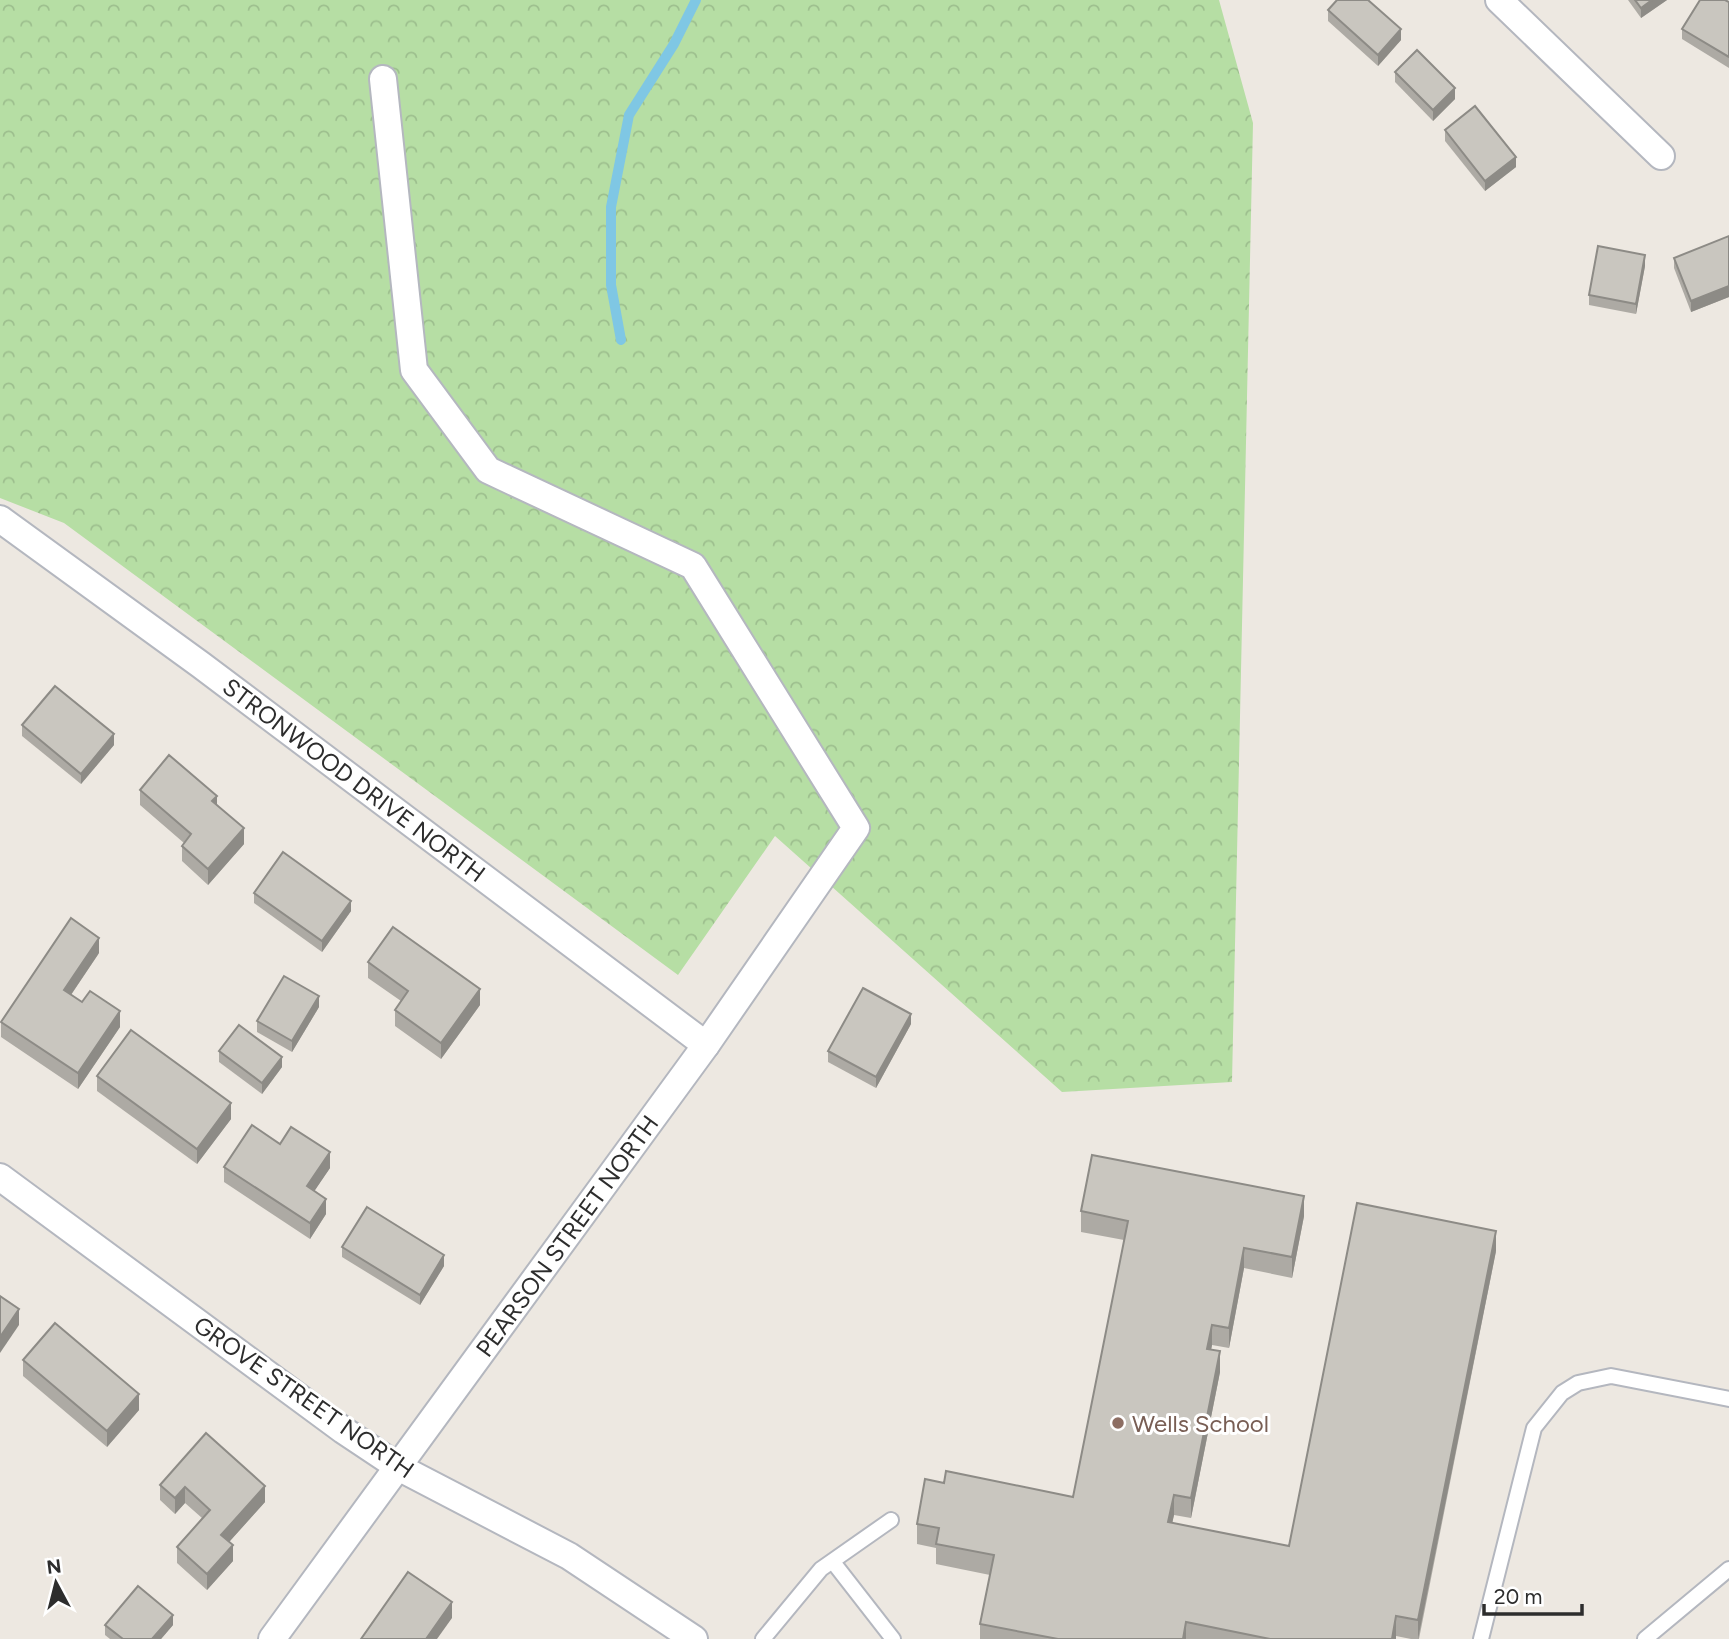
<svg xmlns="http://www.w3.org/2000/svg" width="1729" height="1639" font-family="Figtree,sans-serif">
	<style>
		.forest { fill: url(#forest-crowns) }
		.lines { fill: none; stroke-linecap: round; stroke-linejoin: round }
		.stream { stroke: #7fc7e4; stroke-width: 10 }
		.lane-casing { stroke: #b4b7bf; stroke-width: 18 }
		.street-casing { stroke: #b4b7bf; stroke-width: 30 }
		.lane { stroke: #fff; stroke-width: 14 }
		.street { stroke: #fff; stroke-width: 26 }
		.wall { fill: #adaaa4 }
		.shaded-wall { fill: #8d8b86 }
		.building { fill: #c9c6bf; stroke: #8d8b86; stroke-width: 2 }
		.education-dot { fill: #8d6e63; stroke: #fff; stroke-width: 2.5 }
		.labels { text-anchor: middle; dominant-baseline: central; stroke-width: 6; stroke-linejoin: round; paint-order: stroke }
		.street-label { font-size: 24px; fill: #2d2d2d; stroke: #fff }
		.education-label { font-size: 24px; fill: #785e54; stroke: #fff; text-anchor: start }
	</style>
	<defs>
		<pattern id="forest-crowns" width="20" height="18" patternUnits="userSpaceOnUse" patternTransform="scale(1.75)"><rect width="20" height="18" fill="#b6dea4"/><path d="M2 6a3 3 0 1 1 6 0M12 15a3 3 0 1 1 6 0" fill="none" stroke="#9dbf8e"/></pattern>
	</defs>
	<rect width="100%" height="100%" fill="#ede8e1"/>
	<path class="forest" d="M0,0H1219L1253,123L1232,1082L1062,1092L775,836L678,975L64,523L0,498Z"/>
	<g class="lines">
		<path class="stream" d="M621,340L611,285V207L629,115L674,44L696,0"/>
		<g class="lane-casing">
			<g id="lane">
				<path d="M833,1562L893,1639"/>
				<path d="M763,1639L821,1569L891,1520"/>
				<path d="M1481,1639L1534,1428L1562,1393L1578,1383L1611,1376L1729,1399"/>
				<path d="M1645,1639L1729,1569"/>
			</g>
		</g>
		<g class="street-casing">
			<g id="street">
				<path d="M1499,0L1661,156"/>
				<path d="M0,519L201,665L706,1045"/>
				<path d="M0,1177L343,1430L400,1468L569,1556L694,1639"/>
				<path d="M272,1639L706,1045L856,828L693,566L488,470L414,370L383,79"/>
			</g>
		</g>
		<use href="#lane" class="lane"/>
		<use href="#street" class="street"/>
	</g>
	<g class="wall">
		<path d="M1628,0H1667L1641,18Z"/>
		<path d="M1729,2V68L1682,39V29Z"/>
		<path d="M1328,10L1401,40L1378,66L1328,21Z"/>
		<path d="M1395,72L1455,99L1433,121L1395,82Z"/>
		<path d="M1445,130L1516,167L1485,191L1445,141Z"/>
		<path d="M1729,236V297L1691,312L1674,268V258Z"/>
		<path d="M1645,266L1636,314L1589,305V295Z"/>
		<path d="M22,725L114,745L81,784L22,736Z"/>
		<path d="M140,790L217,805L244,844L208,885L182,861V846L184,843L140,805Z"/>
		<path d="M254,893L351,911L322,952L254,903Z"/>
		<path d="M99,953L71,995L120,1027L78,1089L1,1037V1022Z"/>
		<path d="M368,962L480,1005L441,1059L395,1026V1010L401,1001L368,978Z"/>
		<path d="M319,1007L292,1052L257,1032V1021Z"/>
		<path d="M911,1024L876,1088L828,1062V1051Z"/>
		<path d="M219,1051L282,1067L262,1094L219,1062Z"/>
		<path d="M97,1076L231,1119L197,1164L97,1091Z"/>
		<path d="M280,1144L330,1168L314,1191L326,1214L310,1239L224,1182V1167Z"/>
		<path d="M1081,1211L1304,1216L1292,1278L1244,1268L1229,1348L1212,1345L1211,1350L1220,1372L1191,1518L1174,1515L1172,1523L1289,1546L1496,1251L1419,1639H1411L1396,1636V1639H980V1624L990,1575L936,1564V1548L917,1544V1524L944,1483L1073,1497L1124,1240L1081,1232Z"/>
		<path d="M342,1247L444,1266L420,1305L342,1257Z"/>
		<path d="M23,1360L139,1410L107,1447L23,1376Z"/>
		<path d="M206,1433L265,1502L229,1542L233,1561L207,1590L177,1563V1547L202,1518L185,1503L175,1514L160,1500V1485Z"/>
		<path d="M105,1625H173L161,1639H110L105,1635Z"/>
	</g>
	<g class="shaded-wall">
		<path d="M1652,0H1667L1641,18V8Z"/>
		<path d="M1401,29V40L1378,66V55Z"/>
		<path d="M1455,88V99L1433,121V110Z"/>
		<path d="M1516,157V167L1485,191V181Z"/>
		<path d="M1645,255V266L1636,314V304Z"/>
		<path d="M1729,286V297L1691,312V301Z"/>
		<path d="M114,734V745L81,784V774Z"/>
		<path d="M217,796V811L212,801Z"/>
		<path d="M244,828V844L208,885V869Z"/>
		<path d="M351,901V911L322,952V941Z"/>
		<path d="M99,938V953L64,1005V990Z"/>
		<path d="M480,989V1005L441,1059V1043Z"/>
		<path d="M319,996V1007L292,1052V1041Z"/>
		<path d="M120,1011V1027L78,1089V1073Z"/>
		<path d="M911,1014V1024L876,1088V1077Z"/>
		<path d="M282,1057V1067L262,1094V1083Z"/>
		<path d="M231,1103V1119L197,1164V1149Z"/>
		<path d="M330,1152V1168L307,1202V1186Z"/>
		<path d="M1304,1196V1216L1292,1278V1257Z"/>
		<path d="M326,1199V1214L310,1239V1223Z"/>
		<path d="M1496,1231V1251L1418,1639V1620Z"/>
		<path d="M1244,1248V1268L1229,1348V1328Z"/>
		<path d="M444,1255V1266L420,1305V1295Z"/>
		<path d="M19,1309V1325L0,1353V1337Z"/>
		<path d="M1212,1325V1345L1207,1370V1349Z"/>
		<path d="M1220,1351V1372L1191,1518V1498Z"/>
		<path d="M139,1394V1410L107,1447V1431Z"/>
		<path d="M265,1486V1502L221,1551V1535Z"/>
		<path d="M185,1487V1503L175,1514V1498Z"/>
		<path d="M1174,1495V1515L1168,1542V1522Z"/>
		<path d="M233,1545V1561L207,1590V1574Z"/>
		<path d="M452,1602V1618L437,1639H426Z"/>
		<path d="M173,1615V1625L161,1639H152Z"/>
		<path d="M1396,1616V1639H1392Z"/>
		<path d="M1186,1622V1639H1183Z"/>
	</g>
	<g class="building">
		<path d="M1337,0H1368L1401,29L1378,55L1328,10Z"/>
		<path d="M1635,0H1652L1641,8Z"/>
		<path d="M1700,0H1725L1729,2V57L1682,29Z"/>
		<path d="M1417,50L1455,88L1433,110L1395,72Z"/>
		<path d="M1475,106L1516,157L1485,181L1445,130Z"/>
		<path d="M1729,236V286L1691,301L1674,258Z"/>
		<path d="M1598,246L1645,255L1636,304L1589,295Z"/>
		<path d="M55,686L114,734L81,774L22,725Z"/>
		<path d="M169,755L217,796L212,801L244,828L208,869L182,846L191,834L140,790Z"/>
		<path d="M283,852L351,901L322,941L254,893Z"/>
		<path d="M71,918L99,938L64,990L82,1002L90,991L120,1011L78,1073L1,1022Z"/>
		<path d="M393,927L480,989L441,1043L395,1010L408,991L368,962Z"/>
		<path d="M284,976L319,996L292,1041L257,1021Z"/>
		<path d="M863,988L911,1014L876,1077L828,1051Z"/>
		<path d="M239,1025L282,1057L262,1083L219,1051Z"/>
		<path d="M131,1030L231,1103L197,1149L97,1076Z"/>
		<path d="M252,1125L280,1144L291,1127L330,1152L307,1186L326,1199L310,1223L224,1167Z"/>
		<path d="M1092,1155L1304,1196L1292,1257L1244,1248L1229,1328L1212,1325L1207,1349L1220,1351L1191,1498L1174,1495L1168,1522L1289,1546L1357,1203L1496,1231L1418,1620L1396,1616L1392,1639H1270L1186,1622L1183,1639H1058L980,1624L994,1555L936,1544L939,1528L917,1524L925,1479L944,1483L946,1471L1073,1497L1128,1221L1081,1211Z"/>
		<path d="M367,1207L444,1255L420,1295L342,1247Z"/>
		<path d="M0,1296L19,1309L0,1337Z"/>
		<path d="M55,1323L139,1394L107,1431L23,1360Z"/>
		<path d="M206,1433L265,1486L221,1535L233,1545L207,1574L177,1547L210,1510L185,1487L175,1498L160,1485Z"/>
		<path d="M408,1572L452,1602L426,1639H361Z"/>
		<path d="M138,1586L173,1615L152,1639H123L105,1625Z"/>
	</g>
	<circle class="education-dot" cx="1118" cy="1423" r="7"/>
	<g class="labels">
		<g class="street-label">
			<text transform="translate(354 780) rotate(37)">STRONWOOD DRIVE NORTH</text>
			<text transform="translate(567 1236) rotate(-54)">PEARSON STREET NORTH</text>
			<text transform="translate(304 1397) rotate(35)">GROVE STREET NORTH</text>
		</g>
		<g class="education-label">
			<text x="1132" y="1423">Wells School</text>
		</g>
	</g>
	<g transform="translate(56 1583) rotate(353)" stroke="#ffffff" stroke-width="5" paint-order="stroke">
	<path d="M0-5L12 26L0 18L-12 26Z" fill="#2d2d2d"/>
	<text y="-10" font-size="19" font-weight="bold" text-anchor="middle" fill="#2d2d2d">N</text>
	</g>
	<path d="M1484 1604v10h98v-10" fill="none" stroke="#2d2d2d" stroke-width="3.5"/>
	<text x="1494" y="1604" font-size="21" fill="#2d2d2d" stroke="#ffffff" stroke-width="5" paint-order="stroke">20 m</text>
</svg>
